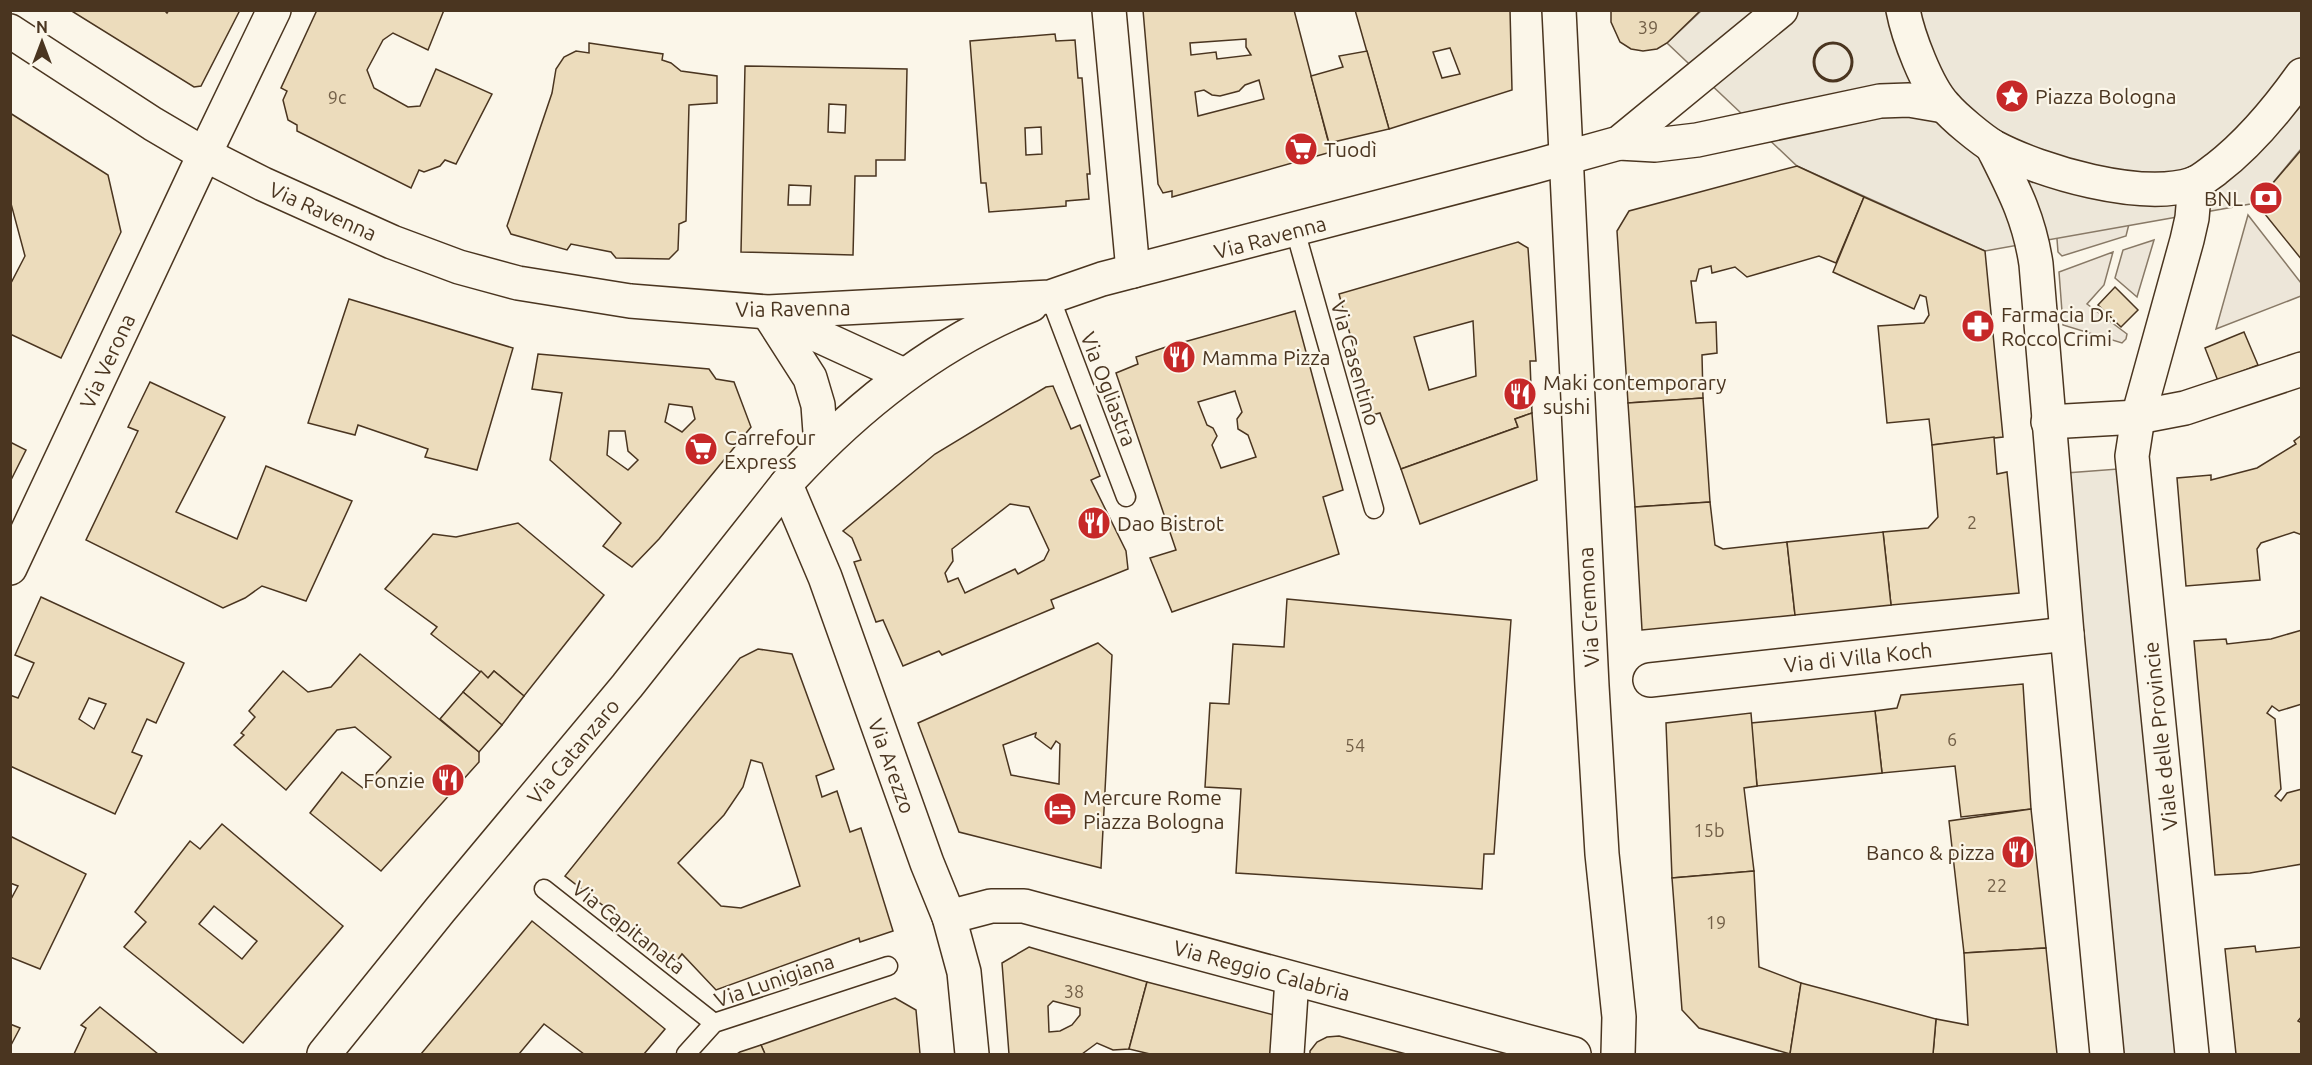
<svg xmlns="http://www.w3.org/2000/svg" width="2312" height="1065" font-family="Ubuntu,sans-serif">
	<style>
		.green { fill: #ede6d9; stroke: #887966; stroke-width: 1.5 }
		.parking { fill: #ede7d9; stroke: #887966; stroke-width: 1.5 }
		.building { fill: #ecdcbc; stroke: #4a3520; stroke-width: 1.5; fill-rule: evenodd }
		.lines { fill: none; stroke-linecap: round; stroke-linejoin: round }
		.lane-casing { stroke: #4a3520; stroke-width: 21 }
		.street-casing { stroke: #4a3520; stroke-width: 36 }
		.secondary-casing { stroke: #4a3520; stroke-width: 36 }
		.lane { stroke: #fbf6e9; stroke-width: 18 }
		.street { stroke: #fbf6e9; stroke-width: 33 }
		.secondary { stroke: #fbf6e9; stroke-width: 33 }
		.wall { stroke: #4a3520; stroke-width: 3 }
		.labels { text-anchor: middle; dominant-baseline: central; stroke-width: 4.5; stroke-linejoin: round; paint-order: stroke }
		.number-label { font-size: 18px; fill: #725f47 }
		.poi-label { font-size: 21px; fill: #4a3520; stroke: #fbf6e9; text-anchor: start }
		.street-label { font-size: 21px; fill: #4a3520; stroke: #fbf6e9 }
	</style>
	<rect width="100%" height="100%" fill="#fbf6e9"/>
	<g class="green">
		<path d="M2055,213L2131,216L2126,236L2062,256L2058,252Z"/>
		<path d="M2248,215L2301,283V296L2216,329Z"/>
		<path d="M2154,240L2137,297L2115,278L2123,250Z"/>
		<path d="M2113,252L2104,285L2087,304L2127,334L2126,339L2122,343L2063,325L2059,272Z"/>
	</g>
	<g class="parking">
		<path d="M1701,11H2301V149L2256,203L1985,251L1797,166L1667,43Z"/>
		<path d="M2118,469L2177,1054H2122L2066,473Z"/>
	</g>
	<g class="building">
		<path d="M70,10H164L167,13L169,10H240L201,86L194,87Z"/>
		<path d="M317,10H444L428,50L393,33L383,40L367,70L374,88L408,107L420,106L436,69L492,94L456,164L445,160L440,166L424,172L419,170L411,188L297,131V125L288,120L283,100L287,91L281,88Z"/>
		<path d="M1143,10H1294L1331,152L1172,197V191L1163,193L1158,184ZM1246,39V47L1251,55L1217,59L1216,52L1191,55L1190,43ZM1259,80L1264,99L1198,116L1195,92L1204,90L1212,95L1220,96L1239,91L1245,85Z"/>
		<path d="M1355,10H1510L1512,90L1389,129ZM1450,48L1460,74L1442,78L1433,52Z"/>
		<path d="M1611,10H1701L1667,43L1657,49L1643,51L1631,49L1620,42L1611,22Z"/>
		<path d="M1055,34L1056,41L1075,40L1078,78H1082L1090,174H1087L1089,199L1066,201V206L989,212L986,183H981L970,41ZM1041,127L1042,154L1026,155L1025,128Z"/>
		<path d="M589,43L663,54L662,60L671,63L681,71L717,76V103L689,105L686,221L679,224L678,250L669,259L616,258L611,252L571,244L567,250L511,234L507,226L552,93L556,69L564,57L576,51L589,53Z"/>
		<path d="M1367,51L1389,129L1329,143L1311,76L1343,67L1339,56Z"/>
		<path d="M745,66L907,69L905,160H876V176H855L853,255L741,252ZM829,104L846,105L845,133L828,132ZM789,185L811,186L810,205H788Z"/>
		<path d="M10,113L108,175L121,232L61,358L10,334V285L25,256L10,200Z"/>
		<path d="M2302,149V260L2256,203Z"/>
		<path d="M1797,166L1864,197L1836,263L1819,256L1747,277L1735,267L1712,273L1711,266L1699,269L1696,281H1691L1696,323L1716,322L1717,353L1702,355L1703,398L1628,403L1617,231L1629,211Z"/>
		<path d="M1864,197L1985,251L2003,437L1932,445L1929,419L1887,423L1878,326L1924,323L1929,315L1926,297L1920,295L1914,309L1833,272Z"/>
		<path d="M1518,242L1528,248L1536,361H1530L1532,413L1515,419L1518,427L1401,469L1380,413L1372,415L1339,294ZM1473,321L1476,376L1429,390L1414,337Z"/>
		<path d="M2115,287L2138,310L2121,327L2098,305Z"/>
		<path d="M349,299L513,348L477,470L425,457L428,449L358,425L355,435L308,423Z"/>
		<path d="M1295,311L1343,490L1323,497L1339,554L1172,612L1150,558L1176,550L1116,373L1138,364L1136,357L1166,347ZM1235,391L1242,412L1237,419L1238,429L1248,435L1256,457L1221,468L1212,445L1217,436L1213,428L1207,425L1198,402Z"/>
		<path d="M2244,332L2258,365L2218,381L2205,348Z"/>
		<path d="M538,354L709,369L716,379L734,382L751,427L659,539L632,567L603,546L621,523L550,460L562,393L532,389ZM669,404L692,407L695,419L682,432L665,422ZM609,431H625L628,451L638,460L628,470L607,455Z"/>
		<path d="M150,382L225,417L176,512L237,539L266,466L352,501L306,601L262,586L245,598L223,608L86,540L138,431L128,427Z"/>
		<path d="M1053,386L1071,429L1080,425L1100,476L1091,480L1126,551L1128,569L1051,600L1054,608L942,655L939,651L903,666L883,620L876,622L854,562L861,560L852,538L843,531L935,454L1046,387ZM1010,504L1029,507L1049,550L1044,560L1018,574L1015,569L965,593L958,578L948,582L945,573L953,561L952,549Z"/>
		<path d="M1703,398L1710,502L1635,507L1628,403Z"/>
		<path d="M1532,413L1537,480L1420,524L1401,469L1518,427L1515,419Z"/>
		<path d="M2302,435V535L2294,532L2261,543L2257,549L2260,580L2186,586L2177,478L2211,475V480L2257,468L2296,444L2294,441Z"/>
		<path d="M1994,437L1997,474L2007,472L2019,593L1891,605L1883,532L1928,528L1938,517L1932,445Z"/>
		<path d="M10,442L26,450L10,482Z"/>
		<path d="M1710,502L1715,545L1723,549L1787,542L1795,615L1642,630L1635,507Z"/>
		<path d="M518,523L604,595L524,696L494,671L488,678L431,634L437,627L385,589L433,534L456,537Z"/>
		<path d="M1883,532L1891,605L1795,615L1787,542Z"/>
		<path d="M41,597L184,663L156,723L147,719L132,752L142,756L115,814L10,766V695L18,698L34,663L15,655ZM89,698L106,704L94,729L79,719Z"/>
		<path d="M1287,599L1511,620L1494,854H1484L1482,889L1236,873L1241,789L1205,787L1210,703L1229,704L1233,644L1284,647Z"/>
		<path d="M2302,630V704L2279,711L2272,706L2267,713L2275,719L2281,789L2275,796L2281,801L2287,793L2302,789V864L2250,873L2215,875L2194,641L2226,639L2227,644L2271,639Z"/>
		<path d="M1098,643L1112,655L1101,868L959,832L918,723ZM1036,733L1035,737L1051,749L1056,741L1060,744L1059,784L1011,775L1003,745Z"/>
		<path d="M758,649L792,654L834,769L816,776L822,797L837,791L850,832L861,828L893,931L860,942L859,938L716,990L682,954L676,962L565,876L740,658ZM751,760L762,763L800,886L741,908L721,906L678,863L724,815L743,787Z"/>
		<path d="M360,654L479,752V762L381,871L310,813L342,772L363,788L391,757L355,727L337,730L286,790L234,745L244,735L241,733L255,717L249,711L283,671L308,692L331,687Z"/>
		<path d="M481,671L488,678L494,671L524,696L502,725L463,692Z"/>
		<path d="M2023,684L2031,809L1961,817L1955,766L1882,773L1875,711L1897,708L1901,695Z"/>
		<path d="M463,692L502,725L479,752L440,719Z"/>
		<path d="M1875,711L1882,773L1757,786L1751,723Z"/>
		<path d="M1751,713L1757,786L1744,788L1754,871L1672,878L1666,723Z"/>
		<path d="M2031,809L2046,948L1964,953L1949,821Z"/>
		<path d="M222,824L343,926L243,1043L124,947L146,922L135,912L190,841L200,849ZM214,906L257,941L242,959L199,924Z"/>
		<path d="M10,836L86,874L40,969L10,957V901L18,886L10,883Z"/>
		<path d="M1754,871L1759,967L1801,983L1790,1054L1699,1028L1682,1010L1672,878Z"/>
		<path d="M532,921L665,1029L644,1054H584L544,1024L519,1054H421Z"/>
		<path d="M2255,946L2256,952L2302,947V1016L2298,1021L2302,1023V1054H2236L2225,949Z"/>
		<path d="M1029,947L1147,982L1129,1049L1113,1050L1097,1043L1082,1054H1009L1002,963ZM1053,1001L1080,1008V1015L1072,1025L1060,1031L1049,1032L1048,1006Z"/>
		<path d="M2046,948L2057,1054H1933L1936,1019L1968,1025L1964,953Z"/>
		<path d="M1147,982L1274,1015L1272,1054H1150L1129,1049Z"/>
		<path d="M1801,983L1936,1019L1933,1054H1790Z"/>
		<path d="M895,998L916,1010L920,1054H765L761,1045Z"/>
		<path d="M100,1007L158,1054H74L86,1028L81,1025Z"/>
		<path d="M10,1024L20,1028L10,1047Z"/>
		<path d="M1339,1036L1406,1054H1310V1051L1317,1042L1327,1037Z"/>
		<path d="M761,1045L765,1054H737L740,1052Z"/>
	</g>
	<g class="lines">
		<g class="lane-casing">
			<g id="lane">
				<path d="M1295,230L1374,509"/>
				<path d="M1050,297L1126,497"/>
				<path d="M544,889L714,1023"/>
				<path d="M686,1054L714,1023L888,966"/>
			</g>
		</g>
		<g class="street-casing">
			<g id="street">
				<path d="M1109,10L1133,271"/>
				<path d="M1559,10L1592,686L1602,854L1619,1017L1618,1054"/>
				<path d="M2048,422L2138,417L2185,408L2302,369"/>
				<path d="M786,485L825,577L927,863L949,917L964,972L972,1054"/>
				<path d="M10,568L196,172L274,10"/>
				<path d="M1650,680L2067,634"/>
				<path d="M949,917L991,906H1024L1574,1054"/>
				<path d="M1287,1054L1292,979"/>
			</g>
		</g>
		<g class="secondary-casing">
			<g id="secondary">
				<path d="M1903,10C1908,36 1927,87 1945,106C1954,117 1982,140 1994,147C2041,172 2141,201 2193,184C2201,181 2209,174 2216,169C2250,143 2277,110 2302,75"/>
				<path d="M10,31L153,124L204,154L263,184L392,242L459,267L518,283L630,301L768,312L1050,297L1102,279L1529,168L1619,143L1781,10"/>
				<path d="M1619,143L1655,145L1697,140L1880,101L1909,100L1944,106"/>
				<path d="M1992,146C2013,188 2029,217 2036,264L2067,634L2107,1054"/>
				<path d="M769,313L904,375"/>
				<path d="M769,314L810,378L818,405L821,446"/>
				<path d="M324,1054L440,910L627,686L793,476C861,403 938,342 1031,305"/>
				<path d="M2192,1054L2132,456L2138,417L2187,240L2192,218L2195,183"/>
			</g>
		</g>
		<use href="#lane" class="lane"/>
		<use href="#street" class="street"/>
		<use href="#secondary" class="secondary"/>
		<circle class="wall" cx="1833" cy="62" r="19"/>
	</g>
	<defs>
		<g id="sight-disc" transform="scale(1.725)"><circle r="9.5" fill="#c62828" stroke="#fbf6e9"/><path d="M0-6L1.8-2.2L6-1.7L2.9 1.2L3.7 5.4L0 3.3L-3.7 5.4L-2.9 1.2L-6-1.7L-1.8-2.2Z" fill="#fff"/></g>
		<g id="supermarket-disc" transform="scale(1.725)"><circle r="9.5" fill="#c62828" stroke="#fbf6e9"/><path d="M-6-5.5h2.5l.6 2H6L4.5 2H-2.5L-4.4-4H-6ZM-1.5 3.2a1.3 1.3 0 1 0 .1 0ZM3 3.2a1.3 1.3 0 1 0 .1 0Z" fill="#fff"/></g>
		<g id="bank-disc" transform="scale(1.725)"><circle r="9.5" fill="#c62828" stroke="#fbf6e9"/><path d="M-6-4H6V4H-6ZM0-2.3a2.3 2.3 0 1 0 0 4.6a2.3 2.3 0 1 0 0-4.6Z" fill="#fff"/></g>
		<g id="pharmacy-disc" transform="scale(1.725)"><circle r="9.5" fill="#c62828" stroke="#fbf6e9"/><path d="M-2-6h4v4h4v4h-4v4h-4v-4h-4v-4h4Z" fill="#fff"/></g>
		<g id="restaurant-disc" transform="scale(1.725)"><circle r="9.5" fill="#c62828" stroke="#fbf6e9"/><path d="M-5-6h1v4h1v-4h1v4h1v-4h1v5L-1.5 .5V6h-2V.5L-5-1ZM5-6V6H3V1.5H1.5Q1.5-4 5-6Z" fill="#fff"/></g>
		<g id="hotel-disc" transform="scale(1.725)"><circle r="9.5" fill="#c62828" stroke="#fbf6e9"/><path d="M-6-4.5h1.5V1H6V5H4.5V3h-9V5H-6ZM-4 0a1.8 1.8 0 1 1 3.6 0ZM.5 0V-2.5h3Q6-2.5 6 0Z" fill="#fff"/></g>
	</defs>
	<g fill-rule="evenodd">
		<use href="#sight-disc" x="2012" y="96"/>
		<use href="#supermarket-disc" x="1301" y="149"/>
		<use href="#bank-disc" x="2266" y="198"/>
		<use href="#pharmacy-disc" x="1978" y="326"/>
		<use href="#restaurant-disc" x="1179" y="357"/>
		<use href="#restaurant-disc" x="1520" y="394"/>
		<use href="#supermarket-disc" x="701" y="449"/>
		<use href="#restaurant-disc" x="1094" y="523"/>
		<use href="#restaurant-disc" x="448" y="780"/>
		<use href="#hotel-disc" x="1060" y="809"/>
		<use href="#restaurant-disc" x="2018" y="852"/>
	</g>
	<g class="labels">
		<g class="number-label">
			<text x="1648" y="27">39</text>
			<text x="337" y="97">9c</text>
			<text x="1972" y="522">2</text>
			<text x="1952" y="739">6</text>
			<text x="1355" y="745">54</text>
			<text x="1709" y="830">15b</text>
			<text x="1997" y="885">22</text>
			<text x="1716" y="922">19</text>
			<text x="1074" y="991">38</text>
		</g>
		<g class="poi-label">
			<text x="2035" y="96">Piazza Bologna</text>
			<text x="1324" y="149">Tuodì</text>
			<text x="2243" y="198" text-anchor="end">BNL</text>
			<text x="2001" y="314">Farmacia Dr.<tspan x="2001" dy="24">Rocco Crimi</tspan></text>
			<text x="1202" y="357">Mamma Pizza</text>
			<text x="1543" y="382">Maki contemporary<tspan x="1543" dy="24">sushi</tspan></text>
			<text x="724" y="437">Carrefour<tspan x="724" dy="24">Express</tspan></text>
			<text x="1117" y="523">Dao Bistrot</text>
			<text x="425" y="780" text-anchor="end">Fonzie</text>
			<text x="1083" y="797">Mercure Rome<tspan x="1083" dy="24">Piazza Bologna</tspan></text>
			<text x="1995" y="852" text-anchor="end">Banco &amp; pizza</text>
		</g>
		<g class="street-label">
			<text transform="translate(323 211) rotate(24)">Via Ravenna</text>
			<text transform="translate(1270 237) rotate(-15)">Via Ravenna</text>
			<text transform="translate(793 308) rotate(-1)">Via Ravenna</text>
			<text transform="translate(107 361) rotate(-65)">Via Verona</text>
			<text transform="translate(1356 363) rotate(74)">Via Casentino</text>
			<text transform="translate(1109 389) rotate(69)">Via Ogliastra</text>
			<text transform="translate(1588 607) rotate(-93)">Via Cremona</text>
			<text transform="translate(1858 657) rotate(-6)">Via di Villa Koch</text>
			<text transform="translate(2160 736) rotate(-96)">Viale delle Provincie</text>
			<text transform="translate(573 751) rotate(-50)">Via Catanzaro</text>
			<text transform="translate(892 766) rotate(70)">Via Arezzo</text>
			<text transform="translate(629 927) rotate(38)">Via Capitanata</text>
			<text transform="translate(1262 970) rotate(15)">Via Reggio Calabria</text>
			<text transform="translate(774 980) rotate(-19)">Via Lunigiana</text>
		</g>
	</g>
	<rect width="2312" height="1065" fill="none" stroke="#4a3520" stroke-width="24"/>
	<g transform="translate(42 42)" stroke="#fbf6e9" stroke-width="4.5" paint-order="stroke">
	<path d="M0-4.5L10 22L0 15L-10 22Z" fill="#4a3520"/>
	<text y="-9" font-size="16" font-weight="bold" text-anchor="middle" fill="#4a3520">N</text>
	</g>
</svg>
